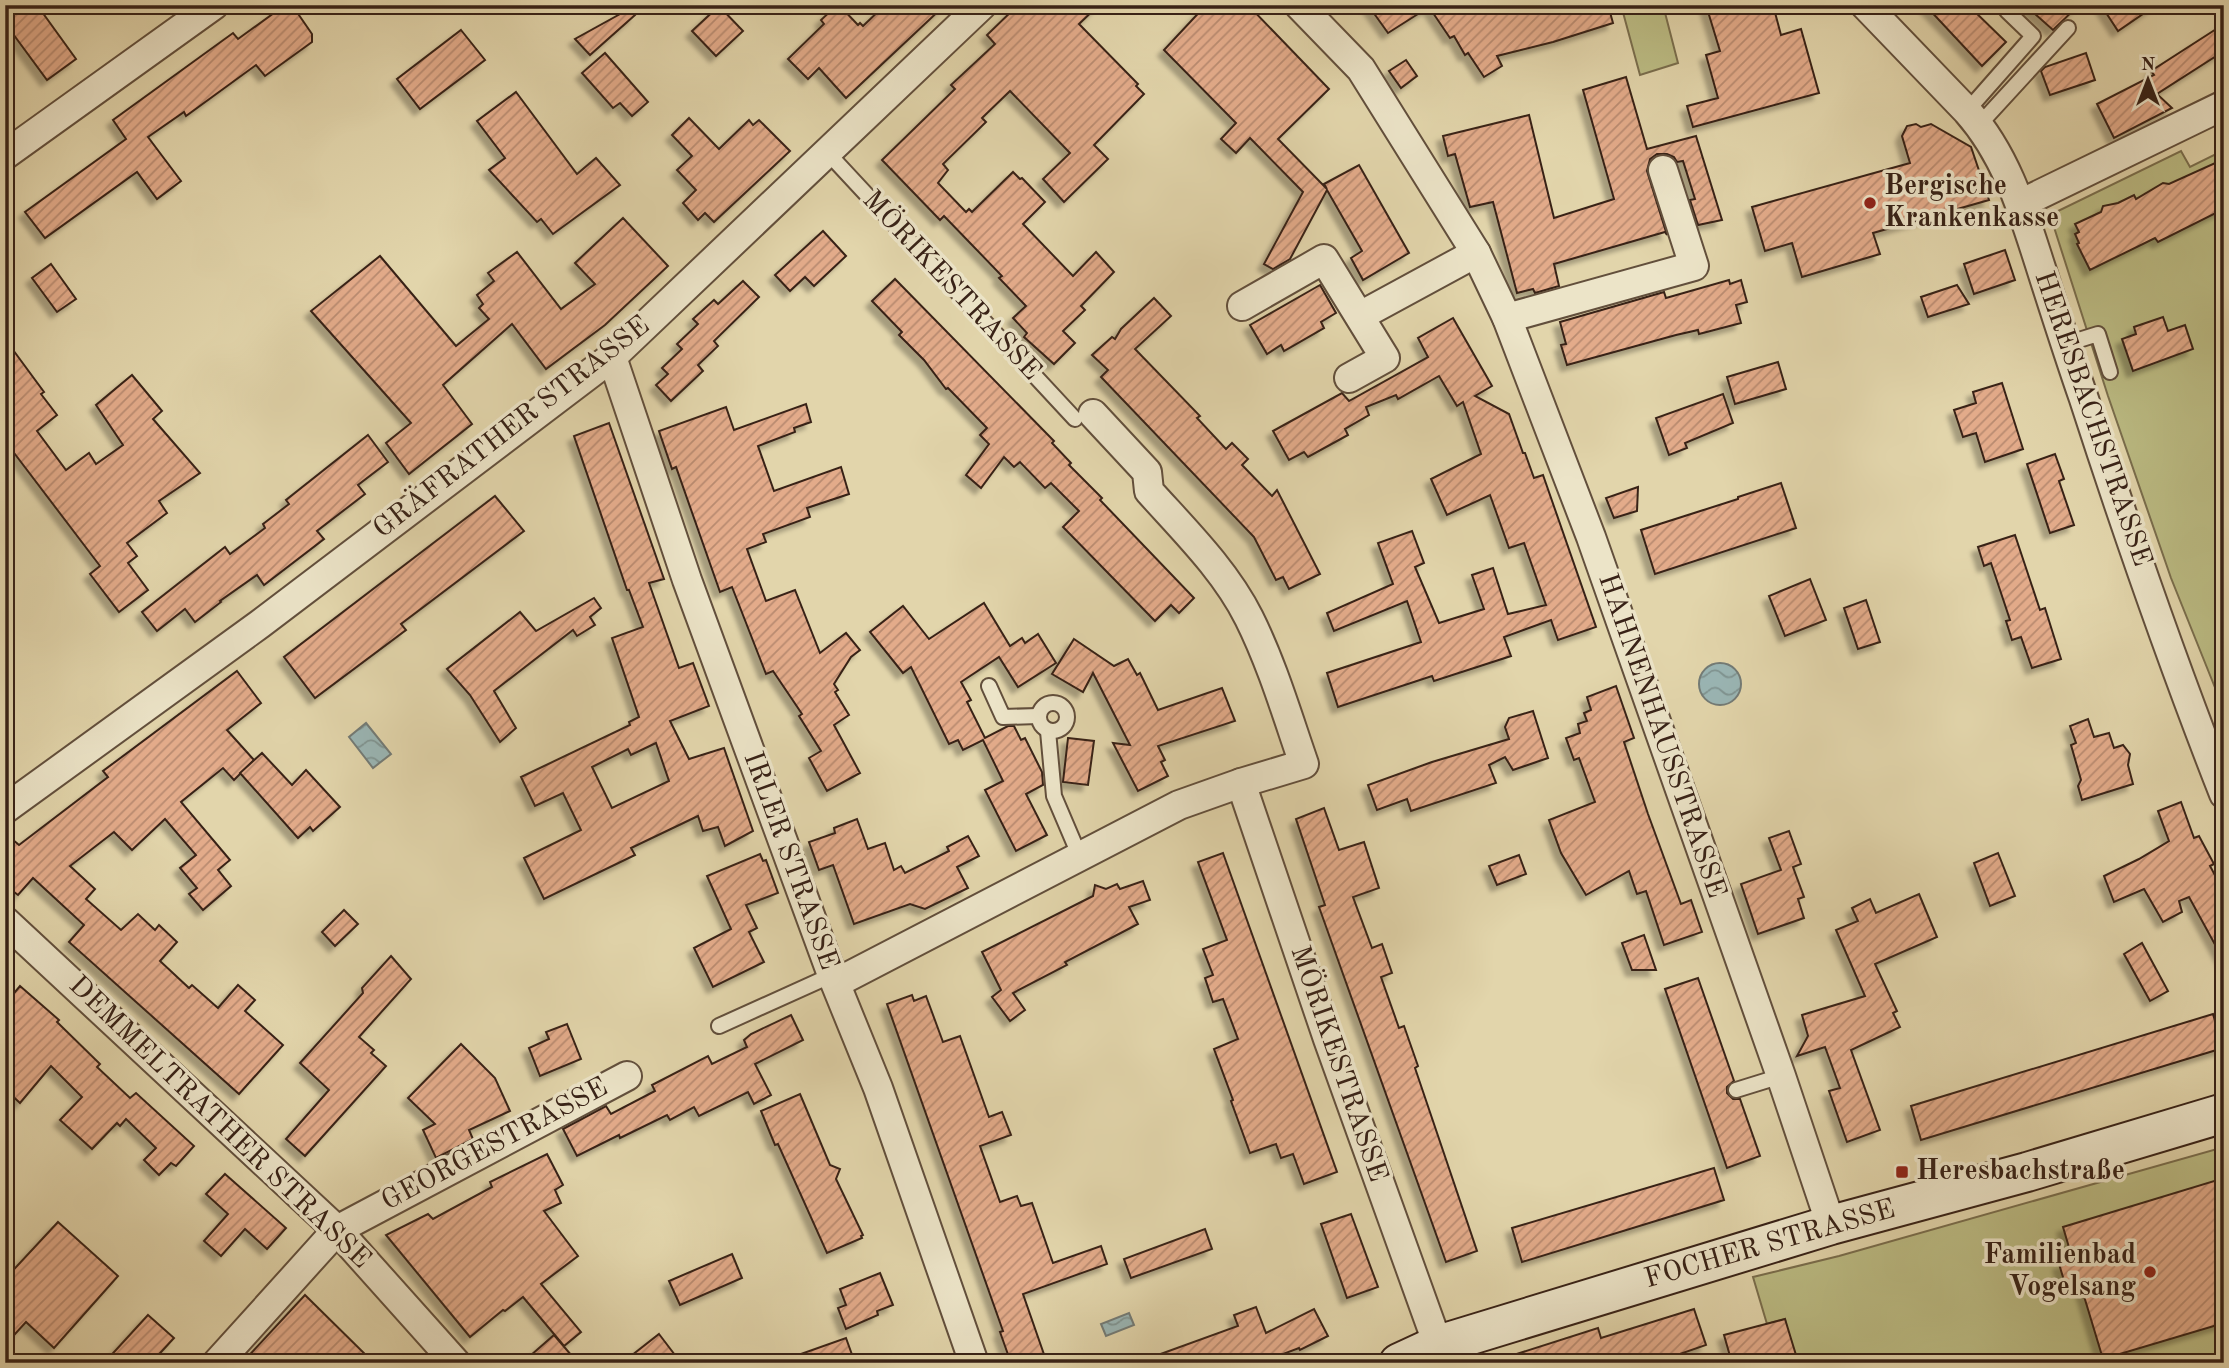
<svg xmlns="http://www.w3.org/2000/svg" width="2229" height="1368" font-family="'Old Standard TT',serif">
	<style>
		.green { fill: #bbbb83; stroke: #7a6e4d; stroke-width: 2 }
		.water { fill: url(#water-waves); stroke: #737b76; stroke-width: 2 }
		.building { fill: url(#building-hatch); stroke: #382217; stroke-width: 2; fill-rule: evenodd; filter: url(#shadow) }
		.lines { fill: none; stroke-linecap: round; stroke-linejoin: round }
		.service-casing { stroke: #624f3c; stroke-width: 18 }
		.minor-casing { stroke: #624f3c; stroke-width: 32 }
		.secondary-casing { stroke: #382217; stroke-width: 42 }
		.service { stroke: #ece4c8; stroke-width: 14 }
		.minor { stroke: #ece4c8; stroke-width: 28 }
		.secondary { stroke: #ece4c8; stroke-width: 38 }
		.poi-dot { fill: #8f2418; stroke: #ece4c8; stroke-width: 2.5 }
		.labels { text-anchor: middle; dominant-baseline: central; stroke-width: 7; stroke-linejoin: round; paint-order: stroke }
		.poi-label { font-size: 28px; font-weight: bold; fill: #382217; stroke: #ece4c8; text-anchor: start }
		.street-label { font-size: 28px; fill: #382217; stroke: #ece4c8 }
	</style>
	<defs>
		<pattern id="water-waves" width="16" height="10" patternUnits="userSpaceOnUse" patternTransform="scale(1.75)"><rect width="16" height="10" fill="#9ab6b5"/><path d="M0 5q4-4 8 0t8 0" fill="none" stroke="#7f9492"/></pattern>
		<pattern id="building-hatch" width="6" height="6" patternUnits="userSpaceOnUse" patternTransform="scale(1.75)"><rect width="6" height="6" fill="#e3ab8a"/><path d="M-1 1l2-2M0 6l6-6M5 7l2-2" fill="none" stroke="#b98b70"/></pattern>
		<filter id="shadow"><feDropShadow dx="-6" dy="6" stdDeviation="2" flood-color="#0004"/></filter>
	</defs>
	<rect width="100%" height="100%" fill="#e2d5ab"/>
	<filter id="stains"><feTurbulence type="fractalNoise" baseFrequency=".00286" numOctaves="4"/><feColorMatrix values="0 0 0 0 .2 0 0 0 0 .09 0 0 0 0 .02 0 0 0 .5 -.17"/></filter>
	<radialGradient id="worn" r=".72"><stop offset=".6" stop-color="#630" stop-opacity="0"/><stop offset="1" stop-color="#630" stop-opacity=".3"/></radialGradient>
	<g class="green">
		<path d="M1621,5H1663L1678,63L1640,75Z"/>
		<path d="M2224,150V710L2171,578L2108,396L2053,224L2058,211L2181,151L2190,167Z"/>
		<path d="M2224,1147V1363H1795L1785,1319L1767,1324L1753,1277L1839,1256Z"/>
	</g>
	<g class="water">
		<circle cx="1720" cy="684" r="21"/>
		<path d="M366,723L391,754L373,768L349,737Z"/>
		<path d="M1129,1313L1134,1325L1106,1336L1101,1324Z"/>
	</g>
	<g class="building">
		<path d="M5,5H37L76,59L47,80L5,23Z"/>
		<path d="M285,5H292L312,34V42L265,76L256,65L186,116L184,112L148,137L181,181L157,199L137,172L45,238L25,212L126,139L113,120L233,33L238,39Z"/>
		<path d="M837,5H839L858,25L860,23L863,26L885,5H945L846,98L819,68L808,79L788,59L824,24L821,20Z"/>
		<path d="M1018,5H1099L1079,24L1138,84L1136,86L1144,94L1094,145L1108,159L1064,202L1043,179L1070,153L1010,91L982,118L986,122L943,164L948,170L938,183L966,212L969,209L972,212L1013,172L1020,179L1022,178L1045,202L1023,224L1073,276L1096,252L1114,272L1081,306L1085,310L1063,331L1075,343L1054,364L1024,337L1027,333L1013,318L1026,306L999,278L1002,276L944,216L940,220L882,160L955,89L951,85L995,44L987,35Z"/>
		<path d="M1206,5H1248L1329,89L1278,139L1327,189L1324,184L1359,165L1409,253L1363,280L1351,258L1362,251L1327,190L1290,259L1273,269L1264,264L1303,192L1250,138L1236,153L1221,139L1236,123L1164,50Z"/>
		<path d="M1368,5H1608L1613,23L1553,42L1497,56L1502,66L1484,77L1468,53L1465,55L1454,36L1450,38L1429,7L1388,33Z"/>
		<path d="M1706,5H1773L1781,35L1801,29L1819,93L1693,127L1687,106L1718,98L1706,55L1720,51Z"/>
		<path d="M1925,5H1968L2006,42L1982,66Z"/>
		<path d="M2025,5H2079L2053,30Z"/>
		<path d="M2101,5H2156L2118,31Z"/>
		<path d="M719,6L743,31L716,56L692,31Z"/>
		<path d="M631,8L635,15L590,55L575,39Z"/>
		<path d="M2224,24V51L2157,94L2172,108L2114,138L2097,104L2154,75L2151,71Z"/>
		<path d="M461,30L485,60L420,109L397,79Z"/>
		<path d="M605,53L648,102L632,116L620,103L613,108L582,73Z"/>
		<path d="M2086,53L2095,80L2050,95L2041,71L2045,67Z"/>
		<path d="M1406,60L1417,76L1401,88L1389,71Z"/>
		<path d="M1626,77L1647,149L1696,136L1722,220L1698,225L1690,200L1695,199L1683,161L1677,162L1674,157L1667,154H1657L1650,159L1647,171L1667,235L1665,232L1554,264L1559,286L1535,293L1533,289L1517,293L1493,202L1470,207L1455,154L1448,156L1443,136L1529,115L1554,218L1614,199L1583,90Z"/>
		<path d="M516,92L577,174L596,158L620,185L553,234L541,219L537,222L489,170L505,158L477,121Z"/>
		<path d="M689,118L719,149L749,120L753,125L759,120L790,151L714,222L705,213L698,220L683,203L696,190L677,170L692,156L672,135Z"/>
		<path d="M1916,124L1921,127L1931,124L1971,147L1989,200L1873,233L1880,254L1802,277L1792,243L1765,251L1752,207L1910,163L1902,136L1907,126Z"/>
		<path d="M2224,159V209L2158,242L2155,238L2090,270L2077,244L2079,243L2075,234L2079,232L2075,224L2101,212L2103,206L2118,203L2134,195L2136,199L2163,183L2169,184Z"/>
		<path d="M623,218L668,266L605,325L546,369L512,324L443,385L472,424L409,474L386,443L411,423L311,311L380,256L456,346L489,319L479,308L483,304L477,295L494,281L488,273L517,252L561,309L595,284L575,263Z"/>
		<path d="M823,231L846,256L814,286L805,277L790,291L775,275Z"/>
		<path d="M2005,250L2015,280L1974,294L1964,264Z"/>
		<path d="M51,264L76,299L57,312L32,278Z"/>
		<path d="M895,279L1054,441L1052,443L1071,463L1069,465L1102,498L1100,500L1194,598L1179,613L1171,605L1155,621L1063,527L1079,511L1051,483L1045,488L1020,462L1014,467L1004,457L981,488L966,475L989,444L980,435L987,428L948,388L946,389L924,360L899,335L902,332L872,301Z"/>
		<path d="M1729,280L1730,284L1741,280L1747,302L1736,305L1741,323L1699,334L1698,330L1676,335L1567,365L1561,345L1566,344L1560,322L1664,292L1666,298Z"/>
		<path d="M743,281L759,297L714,341L718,346L698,365L703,371L671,401L656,385L668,374L662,368L682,349L677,344L698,324L693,319L714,300L718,304Z"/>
		<path d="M1320,285L1336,313L1321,322L1324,328L1284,351L1281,345L1267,354L1250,325Z"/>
		<path d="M1957,285L1969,304L1928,317L1921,297Z"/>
		<path d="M1154,298L1171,316L1135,349L1200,416L1197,418L1226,449L1232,443L1248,459L1242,465L1272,496L1277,490L1320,574L1289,589L1283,577L1276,580L1254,537L1101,377L1108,370L1092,355L1112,337L1115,339L1121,329Z"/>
		<path d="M2163,317L2168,331L2185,325L2193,349L2133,371L2122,339L2136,334L2134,327Z"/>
		<path d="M1453,318L1492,386L1475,396L1509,414L1523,453H1525L1534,478L1543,475L1596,627L1558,640L1551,620L1504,637L1511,656L1434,681L1432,676L1338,707L1327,673L1421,642L1407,601L1334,631L1327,613L1393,584L1378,543L1412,531L1424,563L1415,567L1439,623L1484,609L1472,575L1493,568L1508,614L1546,605L1524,543L1509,548L1490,495L1447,515L1431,479L1481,454L1463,402L1457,406L1439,376L1398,399L1396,395L1366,407L1369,415L1345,429L1348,435L1308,457L1304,452L1289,460L1273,431L1342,393L1349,401L1428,357L1418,338Z"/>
		<path d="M5,339L44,392L41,394L57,415L37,431L66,470L89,453L96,464L123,445L96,405L132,375L162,411L153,419L200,473L159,501L167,513L127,543L137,556L128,563L148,590L119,612L90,574L100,566L5,441Z"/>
		<path d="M1778,362L1786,389L1735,404L1727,377Z"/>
		<path d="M2002,383L2023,449L1985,462L1976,433L1963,437L1954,410L1976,403L1973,392Z"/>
		<path d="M1723,394L1733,423L1685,443L1687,448L1669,455L1656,418Z"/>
		<path d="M806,404L811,422L794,428L795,432L758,446L774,491L841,467L849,494L807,508L810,517L763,534L766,542L747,549L766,601L795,590L820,653L846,633L860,650L851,657L834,684L838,690L835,692L849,715L834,725L860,773L827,791L809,758L821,751L799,716L802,714L773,671L766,674L732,587L720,592L676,467L672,469L659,431L726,407L734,430Z"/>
		<path d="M609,423L664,579L649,583L679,668L693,663L709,706L670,721L689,759L724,748L753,831L725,846L718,827L703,831L698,816L631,848L635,855L544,899L524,858L581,830L563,793L535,806L521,777L630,725L629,722L639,717L612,638L643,627L629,590H627L574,436ZM656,743L669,781L612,808L592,767L628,749L631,755Z"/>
		<path d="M368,435L388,462L358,485L365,494L317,531L324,539L264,585L257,575L220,601L221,602L195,622L185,609L157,631L142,612L225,547L230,554L265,528L263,524L289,504L286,500Z"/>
		<path d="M2055,454L2064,479L2059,481L2074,525L2050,533L2027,464Z"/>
		<path d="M1781,483L1796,528L1655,574L1641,530L1738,499V497Z"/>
		<path d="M1638,487L1637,511L1614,518L1606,498Z"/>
		<path d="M495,496L524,531L401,624L406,630L315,698L284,657Z"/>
		<path d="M2015,535L2040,610L2045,608L2061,659L2032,668L2021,637L2012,640L2006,621L2010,620L1991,563L1984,566L1978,547Z"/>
		<path d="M1810,579L1826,620L1785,636L1769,596Z"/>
		<path d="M594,598L601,608L590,617L595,625L577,636L573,630L494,691L516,728L500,742L470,695L447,669L520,612L536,631Z"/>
		<path d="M1866,600L1880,642L1858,649L1844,608Z"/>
		<path d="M984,603L1010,646L1022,638L1025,643L1038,634L1056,663L1018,687L999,657L961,682L971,700L967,702L985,738L1008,726H1014L1021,740L1025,738L1042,772L1043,785L1026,794L1047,835L1016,851L985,790L1003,781L983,740L963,750L958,740L949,744L911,667L903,673L870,632L903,606L929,639Z"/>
		<path d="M1074,639L1114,666L1128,659L1137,675L1140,673L1158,710L1222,688L1235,721L1158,746L1165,760L1161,762L1168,776L1138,791L1113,743L1130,745L1093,673L1083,692L1052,674Z"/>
		<path d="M237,671L261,703L227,730L254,760L234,780L223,768L181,802L230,860L218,870L231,886L203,910L189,894L197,888L180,868L196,855L165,819L132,850L114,832L70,866L95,889L86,899L121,930L138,914L155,930L159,925L177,942L160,961L189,988L192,985L218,1008L238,985L255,1000L245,1011L283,1045L239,1094L69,942L84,925L33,878L18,895L5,885V833L19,845L108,777L103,771Z"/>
		<path d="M1616,686L1634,738L1624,742L1648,814L1681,904L1691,900L1702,932L1664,945L1646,891L1637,894L1629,871L1586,895L1561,853L1549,820L1595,802L1579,758L1574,760L1566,738L1580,733L1578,724L1587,721L1584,713L1591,710L1587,697Z"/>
		<path d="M1533,711L1548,758L1513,770L1505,757L1489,765L1496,783L1411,811L1407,799L1377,810L1368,785L1432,762L1509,739L1505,727L1509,718Z"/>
		<path d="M2088,719L2094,737L2109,733L2114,748L2123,745L2130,754L2128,765L2133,784L2082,800L2078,786L2081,780L2071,745L2076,743L2070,726Z"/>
		<path d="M1068,738L1094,741L1088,785L1063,782Z"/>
		<path d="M262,753L292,785L306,770L340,807L313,831L310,827L298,838L240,773Z"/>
		<path d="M2181,802L2194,838L2199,836L2214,864L2210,866L2224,892V961L2189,897L2179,901L2182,912L2163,922L2144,889L2114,902L2104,876L2139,859L2169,841L2158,811Z"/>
		<path d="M1324,808L1339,850L1364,842L1379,888L1353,897L1372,948L1382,944L1392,973L1381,977L1399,1028L1404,1026L1418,1066L1415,1068L1477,1251L1446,1262L1319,907L1325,905L1296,819Z"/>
		<path d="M857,819L868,849L885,843L894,870L901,866L905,873L949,851L947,847L968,836L979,856L957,867L968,888L925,909L910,904L854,924L833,865L819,870L809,842L835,833L834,828Z"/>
		<path d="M1789,831L1801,864L1793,867L1804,897L1798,899L1804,918L1758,934L1741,884L1781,870L1769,838Z"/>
		<path d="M1223,853L1337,1172L1304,1184L1293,1154L1281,1158L1276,1144L1250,1153L1231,1101L1233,1100L1214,1049L1238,1039L1223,999L1213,1002L1205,978L1213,975L1203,949L1227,940L1198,862Z"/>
		<path d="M1998,853L2015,896L1990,906L1974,863Z"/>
		<path d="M760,854L763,861L766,860L778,893L746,905L757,928L749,932L764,962L713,987L694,948L731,929L707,876Z"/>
		<path d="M1519,855L1526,874L1497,885L1489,866Z"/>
		<path d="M1143,881L1150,900L1129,907L1138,924L1065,962L1067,965L1013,993L1025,1010L1010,1021L992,997L1001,990L982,952L1093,896L1095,885L1106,889L1117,884L1120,889Z"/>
		<path d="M1919,894L1937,937L1875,964L1897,1011L1893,1013L1900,1027L1851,1050L1880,1130L1847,1142L1829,1091L1840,1088L1825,1047L1797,1056L1808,1036L1802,1015L1865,996L1836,930L1858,921L1852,908L1870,899L1876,913Z"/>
		<path d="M344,910L358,924L335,946L322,932Z"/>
		<path d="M1644,935L1656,970H1632L1622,943Z"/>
		<path d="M2142,943L2168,991L2150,1001L2124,954Z"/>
		<path d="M391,956L411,979L359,1037L374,1050L371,1053L386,1066L305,1156L286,1139L329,1090L300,1063L363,993L362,988Z"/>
		<path d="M1698,978L1733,1078L1734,1081L1727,1087V1093L1733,1099H1740L1760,1156L1727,1168L1665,989Z"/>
		<path d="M20,986L59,1020L57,1022L100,1064L97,1067L130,1098L136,1093L194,1146L176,1166L171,1163L159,1175L144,1160L156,1148L126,1119L120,1126L117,1123L92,1149L60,1120L82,1097L51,1066L20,1103L5,1089V1004Z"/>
		<path d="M912,995L914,1001L926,996L943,1042L960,1036L989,1117L1002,1112L1011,1135L980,1146L1000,1202L1017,1196L1021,1206L1032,1203L1053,1263L1101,1246L1107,1264L1023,1294L1047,1363H1011L1000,1332L1003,1331L887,1004Z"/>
		<path d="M2213,1014L2223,1048L1921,1140L1911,1106Z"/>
		<path d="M791,1015L803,1040L755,1064L771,1095L754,1104L748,1092L699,1116L694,1107L670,1120L667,1115L620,1138L619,1135L577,1156L563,1129L606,1106L611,1114L655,1091L652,1085L708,1056L712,1064L747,1047L744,1040L751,1034Z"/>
		<path d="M567,1024L581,1059L540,1076L529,1048L549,1039L546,1032Z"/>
		<path d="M461,1044L495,1078L510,1111L469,1130L473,1139L436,1158L423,1130L435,1124L408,1098Z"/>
		<path d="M800,1094L830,1165L840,1169L836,1179L863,1235L861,1236L862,1238L827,1253L778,1144L775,1145L761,1111Z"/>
		<path d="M547,1154L563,1185L555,1190L561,1203L544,1211L578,1256L541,1284L581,1332L564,1346L523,1297L505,1311L503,1310L470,1337L386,1235L428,1214L433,1219L492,1187L490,1182Z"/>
		<path d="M1714,1168L1724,1200L1522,1262L1512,1228Z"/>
		<path d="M225,1174L286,1228L267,1249L245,1229L221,1256L204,1241L228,1214L206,1194Z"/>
		<path d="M2224,1178V1323L2103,1359L2080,1283L2066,1287L2059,1264L2073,1261L2063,1227Z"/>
		<path d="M1351,1214L1378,1287L1347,1298L1321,1224Z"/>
		<path d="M58,1222L118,1276L54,1348L26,1322L5,1345V1279Z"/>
		<path d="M1205,1229L1212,1249L1131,1278L1124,1259Z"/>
		<path d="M732,1254L742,1278L680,1305L669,1281Z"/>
		<path d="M880,1273L893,1305L877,1311L878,1315L846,1329L838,1308L846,1305L840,1289Z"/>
		<path d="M305,1295L374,1363H242Z"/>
		<path d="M1256,1307L1266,1333L1314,1309L1328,1336L1300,1350L1299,1348L1259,1363H1144V1360L1238,1326L1234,1315Z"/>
		<path d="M1694,1309L1706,1345L1654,1363H1501V1359L1598,1328L1601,1338Z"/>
		<path d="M148,1315L174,1338L151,1363H104Z"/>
		<path d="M1785,1319L1796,1355L1793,1356L1795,1363H1732L1724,1335Z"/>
		<path d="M659,1334L681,1363H622Z"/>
		<path d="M554,1335L578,1363H522Z"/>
		<path d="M846,1338L855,1363H784V1360Z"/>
	</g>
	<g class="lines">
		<g class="service-casing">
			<g id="service">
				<path d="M1967,111L2033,36L2007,11"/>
				<path d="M1979,125L2068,28"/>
				<path d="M827,152L1075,419"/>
				<path d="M2066,344L2098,334L2110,372"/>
				<path d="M989,686L1003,717L1038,716"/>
				<circle cx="1053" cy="717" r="14"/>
				<path d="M1048,731L1054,796L1080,857"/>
				<path d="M719,1026L832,975"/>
				<path d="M1736,1090L1781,1076"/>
			</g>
		</g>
		<g class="minor-casing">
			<g id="minor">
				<path d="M1299,5L1361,69L1476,253L1507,318L1591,537L1781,1076L1831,1225"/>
				<path d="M1865,5L1967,111C2007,156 2023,212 2041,268C2055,312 2069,356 2084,399C2127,532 2173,664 2224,794"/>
				<path d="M5,155L214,5"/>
				<path d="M2020,204L2224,105"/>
				<path d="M1242,306L1324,259L1385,358L1349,378"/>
				<path d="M1360,316L1476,253"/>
				<path d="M1507,318L1694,266L1663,170"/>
				<path d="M612,357L687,580L832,975L878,1088L974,1363"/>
				<path d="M1241,783L1328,1039L1438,1345"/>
				<path d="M5,809L260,624L612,357L982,5"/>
				<path d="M5,921L337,1230L456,1363"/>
				<path d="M836,983L1179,805L1241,783L1304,764C1287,715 1272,664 1249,618C1225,570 1184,530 1149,491L1147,472L1093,414"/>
				<path d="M217,1363L337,1230L627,1076"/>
			</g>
		</g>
		<g class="secondary-casing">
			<path id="secondary" d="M1399,1363L1438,1345L1831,1225L2027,1172L2224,1113"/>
		</g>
		<use href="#service" class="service"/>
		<use href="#minor" class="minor"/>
		<use href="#secondary" class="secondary"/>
	</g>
	<g class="poi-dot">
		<circle cx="1870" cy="203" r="7"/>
		<rect x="1895" y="1165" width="14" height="14" rx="3.5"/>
		<circle cx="2150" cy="1272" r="7"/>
	</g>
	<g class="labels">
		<g class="poi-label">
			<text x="1884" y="187">Bergische<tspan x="1884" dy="32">Krankenkasse</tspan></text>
			<text x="1916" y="1172">Heresbachstraße</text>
			<text x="2136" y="1256" text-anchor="end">Familienbad<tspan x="2136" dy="32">Vogelsang</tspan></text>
		</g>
		<g class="street-label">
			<text transform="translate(951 286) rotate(47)">MÖRIKESTRASSE</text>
			<text transform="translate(2092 419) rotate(71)">HERESBACHSTRASSE</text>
			<text transform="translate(512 428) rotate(-38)">GRÄFRATHER STRASSE</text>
			<text transform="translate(1661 736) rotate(71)">HAHNENHAUSSTRASSE</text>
			<text transform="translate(790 861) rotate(70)">IRLER STRASSE</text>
			<text transform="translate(1338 1064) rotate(71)">MÖRIKESTRASSE</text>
			<text transform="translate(219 1123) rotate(44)">DEMMELTRATHER STRASSE</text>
			<text transform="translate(495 1145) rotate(-28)">GEORGESTRASSE</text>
			<text transform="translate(1770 1245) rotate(-16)">FOCHER STRASSE</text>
		</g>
	</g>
	<rect width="2229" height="1368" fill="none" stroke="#e2d5ab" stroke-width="28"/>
	<rect x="7" y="7" width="2215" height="1354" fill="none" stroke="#382217" stroke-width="3.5"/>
	<rect x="14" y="14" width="2201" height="1340" fill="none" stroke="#382217" stroke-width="2"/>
	<g transform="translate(2148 80)" stroke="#ece4c8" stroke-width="5" paint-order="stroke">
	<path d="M0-5L12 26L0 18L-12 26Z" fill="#382217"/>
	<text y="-10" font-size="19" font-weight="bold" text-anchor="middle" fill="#382217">N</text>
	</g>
	<rect width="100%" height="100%" filter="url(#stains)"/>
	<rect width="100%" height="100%" fill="url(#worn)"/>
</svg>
